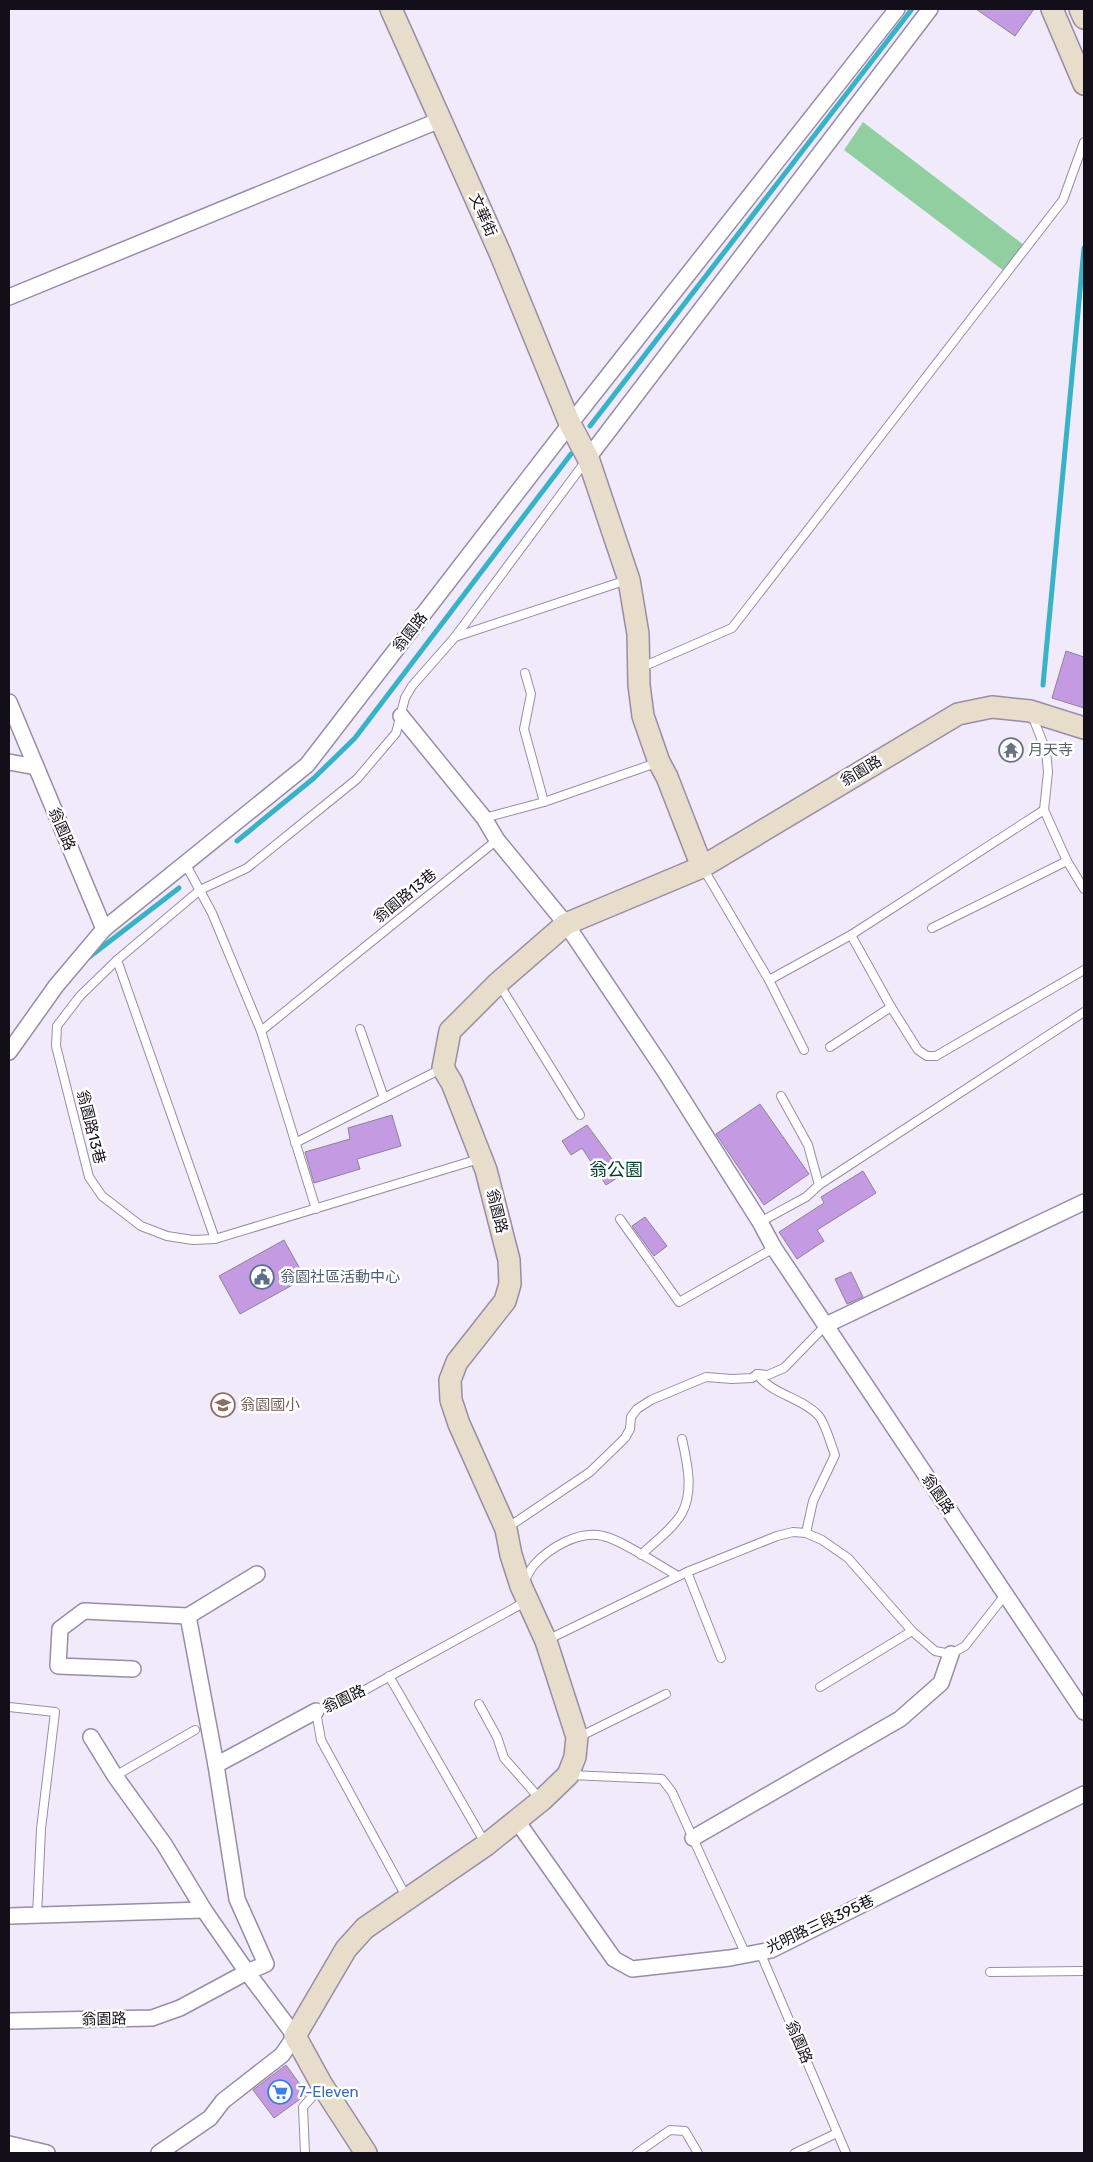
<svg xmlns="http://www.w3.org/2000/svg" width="1093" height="2162" font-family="Rubik,'Noto Sans TC',sans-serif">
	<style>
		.green { fill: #91cfa0 }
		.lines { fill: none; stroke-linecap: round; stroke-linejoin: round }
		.stream { stroke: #37b2c7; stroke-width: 5 }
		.building { fill: #c49be2; stroke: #8f819a }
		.lane-casing { stroke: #988da6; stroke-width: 10 }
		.street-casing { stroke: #988da6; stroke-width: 18 }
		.secondary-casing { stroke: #988da6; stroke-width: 24 }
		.lane { stroke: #fff; stroke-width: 8 }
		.street { stroke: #fff; stroke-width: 15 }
		.secondary { stroke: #e7ddca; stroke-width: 21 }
		.labels { text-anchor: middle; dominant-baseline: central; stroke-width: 5; stroke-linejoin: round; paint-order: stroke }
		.street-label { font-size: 15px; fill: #130f18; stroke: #fff }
		.worship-label { font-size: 15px; fill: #5b616d; stroke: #fff; text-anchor: start }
		.service-label { font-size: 15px; fill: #4e5e75; stroke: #fff; text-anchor: start }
		.education-label { font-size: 15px; fill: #785e54; stroke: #fff; text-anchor: start }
		.shop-label { font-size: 15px; fill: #366cbe; stroke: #fff; text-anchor: start }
		.quarter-label { font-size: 18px; fill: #043c2e; stroke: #fff }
	</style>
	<rect width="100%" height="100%" fill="#f1eafb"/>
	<path class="green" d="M863,122L1024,245L1004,271L844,150Z"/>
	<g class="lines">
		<g class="stream">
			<path d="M590,426L912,9"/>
			<path d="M1043,685L1084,248"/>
			<path d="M237,841L314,778L355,738L571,454"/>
			<path d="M88,958L179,888"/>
		</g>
	</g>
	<g class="building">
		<path d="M976,9H1034L1015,36Z"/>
		<path d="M1066,651L1084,657V708L1052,698Z"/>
		<path d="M760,1104L809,1174L764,1205L716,1134Z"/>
		<path d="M392,1115L401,1146L357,1159L360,1169L314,1183L305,1152L350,1139L348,1128Z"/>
		<path d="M587,1125L623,1174L606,1185L582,1148L571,1155L562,1141Z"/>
		<path d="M863,1171L876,1193L817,1230L824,1241L797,1259L779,1232L824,1203L821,1197Z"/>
		<path d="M645,1217L667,1246L654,1256L632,1226Z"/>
		<path d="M284,1240L305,1278L240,1314L219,1276Z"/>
		<path d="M851,1272L863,1297L847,1304L835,1279Z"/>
		<path d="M286,2065L307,2094L274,2118L253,2090Z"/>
	</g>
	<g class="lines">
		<g class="lane-casing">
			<g id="lane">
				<path d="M455,637L627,580"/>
				<path d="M640,668L732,628L1063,200L1084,142"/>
				<path d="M525,673L531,694L524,729L544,802"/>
				<path d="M1032,715L1046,751L1048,772L1044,810L1067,861L1084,889"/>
				<path d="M484,818L544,802L659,762"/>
				<path d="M185,863L212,913L261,1031L316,1209"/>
				<path d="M703,868L769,980L804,1050"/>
				<path d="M932,928L1067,861"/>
				<path d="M851,935L891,1007L918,1050L927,1056H936L1084,970"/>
				<path d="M117,960L215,1239"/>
				<path d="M769,980L851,935L1044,810"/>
				<path d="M499,984L580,1115"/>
				<path d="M360,1029L384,1098"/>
				<path d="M261,1031L497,840"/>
				<path d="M830,1047L891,1007"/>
				<path d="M295,1143L443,1068"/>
				<path d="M479,1159L215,1239L193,1240L167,1236L141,1226L102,1196L89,1177L56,1046L57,1026L80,996L117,960L200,890L247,868L357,779L396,733L405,698L412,686L455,637L585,462"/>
				<path d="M819,1185L1084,1012"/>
				<path d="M620,1219L679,1302L774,1248"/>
				<path d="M760,1222L806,1197L819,1185L808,1145L781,1096"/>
				<path d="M757,1374C772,1395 801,1397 818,1415C825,1422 831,1445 835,1455L813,1501L806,1533"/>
				<path d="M507,1528L590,1472L625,1438L630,1429L631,1417L637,1409L651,1400L706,1377L732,1379L752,1378L757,1374L768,1375L784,1368L826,1325"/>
				<path d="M641,1555C654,1542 673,1529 682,1513C694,1491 687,1462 682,1439"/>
				<path d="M687,1572L721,1658"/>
				<path d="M524,1582C527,1576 530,1570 534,1565C549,1548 579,1530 603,1536C622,1540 660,1566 678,1576"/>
				<path d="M547,1640L687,1572L777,1536L793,1532L806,1533L822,1540L848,1558L912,1631L935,1651L951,1654L965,1646L1005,1595"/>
				<path d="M389,1676L485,1843"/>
				<path d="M820,1687L912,1631"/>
				<path d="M479,1704L497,1737L504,1758L541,1800"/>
				<path d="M9,1707L55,1712L41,1829L37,1916"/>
				<path d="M579,1737L666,1694"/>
				<path d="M570,1775L662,1779L672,1792L746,1955"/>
				<path d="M115,1776L195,1730"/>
				<path d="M407,1898L321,1740L316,1711L363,1691L527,1601"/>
				<path d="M760,1952L846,2153"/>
				<path d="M990,1972L1084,1971"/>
				<path d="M305,2153L303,2107L321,2087"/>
				<path d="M637,2153L670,2130L685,2131L698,2153"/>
				<path d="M795,2153L837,2133"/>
			</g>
		</g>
		<g class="street-casing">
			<g id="street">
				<path d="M9,297L440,120"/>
				<path d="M588,458L930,9"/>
				<path d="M9,702L104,929"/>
				<path d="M401,716L484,818L497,840L566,924L664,1070L760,1222L774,1248L1084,1712"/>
				<path d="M9,762L36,767"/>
				<path d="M9,1052L56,986L104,929L307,765L570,424L897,9"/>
				<path d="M826,1325L1084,1202"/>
				<path d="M133,1669L58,1666L60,1629L84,1611L188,1616L257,1574"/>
				<path d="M216,1765L316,1711"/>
				<path d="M517,1821L614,1959L632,1969L730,1958L771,1950L1084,1794"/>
				<path d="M693,1838L900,1719L941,1683L951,1654"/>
				<path d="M9,1916L204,1910"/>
				<path d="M9,2021L152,2018L180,2008L247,1972L204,1910L164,1844L115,1776L91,1737"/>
				<path d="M9,2144L47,2153"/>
				<path d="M159,2153L210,2118L223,2101L282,2055L295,2036L247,1972L266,1964L237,1899L216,1765L188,1616"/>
			</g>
		</g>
		<g class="secondary-casing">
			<g id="secondary">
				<path d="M391,9L500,253L570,424L588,458L629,580L638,634L639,685L643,716L659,762L667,777L702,867"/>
				<path d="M1052,9L1084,84"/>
				<path d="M1080,9L1084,18"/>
				<path d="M366,2153L322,2085L295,2036L346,1949L365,1928L486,1845L542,1800L568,1775L575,1757L577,1737L546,1641L521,1586L511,1555L506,1529L459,1424L451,1400L450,1380L457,1362L505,1301L510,1284L509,1260L486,1170L452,1083L443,1068L450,1031L498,983L566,924L702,867L958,714L992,707L1030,711L1084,728"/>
			</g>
		</g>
		<use href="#lane" class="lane"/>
		<use href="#street" class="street"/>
		<use href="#secondary" class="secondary"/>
	</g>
	<defs>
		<g id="temple-ring" transform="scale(1.25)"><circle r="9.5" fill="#fff" stroke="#6b7280" stroke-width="1.5"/><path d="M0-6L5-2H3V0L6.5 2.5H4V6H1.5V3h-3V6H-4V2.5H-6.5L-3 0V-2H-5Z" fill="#6b7280"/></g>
		<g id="civic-ring" transform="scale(1.25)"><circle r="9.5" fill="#fff" stroke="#5c6f8a" stroke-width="1.5"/><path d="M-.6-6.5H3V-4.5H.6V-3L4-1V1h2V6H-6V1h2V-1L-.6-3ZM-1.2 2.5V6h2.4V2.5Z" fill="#5c6f8a"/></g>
		<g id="school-ring" transform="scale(1.25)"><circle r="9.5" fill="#fff" stroke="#8d6e63" stroke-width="1.5"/><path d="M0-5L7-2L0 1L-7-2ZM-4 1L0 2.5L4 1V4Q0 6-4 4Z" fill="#8d6e63"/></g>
		<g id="supermarket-ring" transform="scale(1.25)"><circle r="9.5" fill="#fff" stroke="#3f7fe0" stroke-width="1.5"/><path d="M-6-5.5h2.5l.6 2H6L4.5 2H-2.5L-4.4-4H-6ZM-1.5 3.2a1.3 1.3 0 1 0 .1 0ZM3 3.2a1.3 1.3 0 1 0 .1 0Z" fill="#3f7fe0"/></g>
	</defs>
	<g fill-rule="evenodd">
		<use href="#temple-ring" x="1011" y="750"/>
		<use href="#civic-ring" x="262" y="1277"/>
		<use href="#school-ring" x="223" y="1405"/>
		<use href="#supermarket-ring" x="280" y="2092"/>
	</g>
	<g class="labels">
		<g class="street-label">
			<text transform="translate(483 215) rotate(66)">文華街</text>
			<text transform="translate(410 632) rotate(-52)">翁園路</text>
			<text transform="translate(861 771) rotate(-31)">翁園路</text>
			<text transform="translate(62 829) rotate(67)">翁園路</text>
			<text transform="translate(405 896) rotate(-39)">翁園路13巷</text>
			<text transform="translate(91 1127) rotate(76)">翁園路13巷</text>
			<text transform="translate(497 1211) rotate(76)">翁園路</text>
			<text transform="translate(938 1494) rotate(56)">翁園路</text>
			<text transform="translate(344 1699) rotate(-25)">翁園路</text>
			<text transform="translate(820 1924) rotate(-25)">光明路三段395巷</text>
			<text transform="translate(104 2019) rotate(-1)">翁園路</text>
			<text transform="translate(799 2042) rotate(67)">翁園路</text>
		</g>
		<g class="worship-label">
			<text x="1028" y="750">月天寺</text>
		</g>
		<g class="service-label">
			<text x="280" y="1277">翁園社區活動中心</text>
		</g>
		<g class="education-label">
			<text x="240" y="1405">翁園國小</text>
		</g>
		<g class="shop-label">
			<text x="298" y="2092">7-Eleven</text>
		</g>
		<g class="quarter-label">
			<text x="616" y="1170">翁公園</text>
		</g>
	</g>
	<rect width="1093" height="2162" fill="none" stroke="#130f18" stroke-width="20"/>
</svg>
